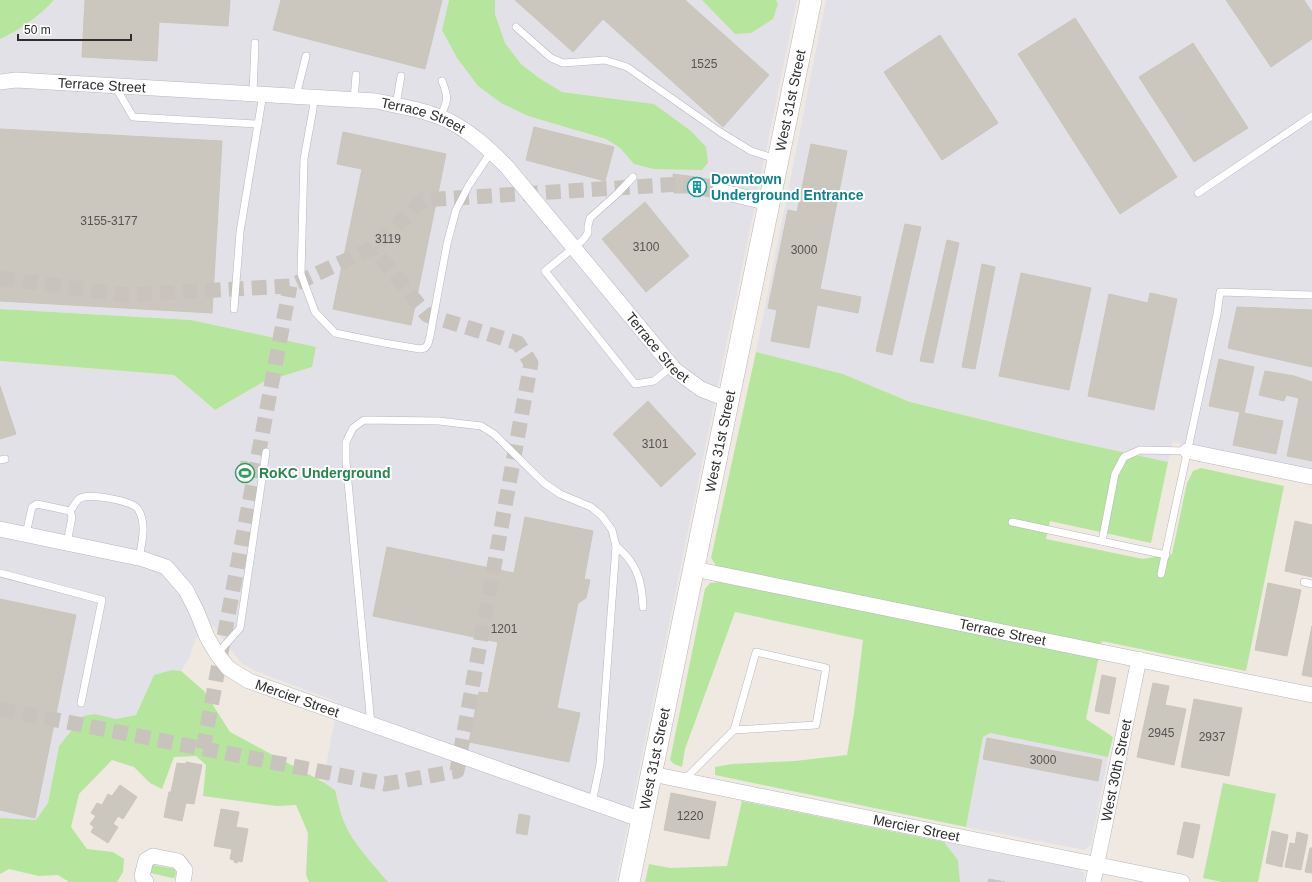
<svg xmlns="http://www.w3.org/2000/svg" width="1312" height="882" font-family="Arial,sans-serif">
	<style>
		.industrial { fill: #e3e1e8 }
		.green { fill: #b6e59e }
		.building { fill: #cbc7bf; stroke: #cbc5ba }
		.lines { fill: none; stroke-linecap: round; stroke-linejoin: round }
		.street-tunnel { stroke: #c8c4bd; stroke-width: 15; stroke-dasharray: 15 8; stroke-linecap: butt }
		.lane-casing { stroke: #b4b7c1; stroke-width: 8 }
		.street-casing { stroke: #b4b7c1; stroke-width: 16 }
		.secondary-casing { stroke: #b4b7c1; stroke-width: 22 }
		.lane { stroke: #fff; stroke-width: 7 }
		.street { stroke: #fff; stroke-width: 15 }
		.secondary { stroke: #fff; stroke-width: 21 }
		.labels { text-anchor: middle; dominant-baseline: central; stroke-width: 4; stroke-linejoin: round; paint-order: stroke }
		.number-label { font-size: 12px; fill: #555452 }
		.street-label { font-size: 14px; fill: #2e2e2e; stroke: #fff }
		.culture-label { font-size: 14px; font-weight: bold; fill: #0d838f; stroke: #fff; text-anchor: start }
		.leisure-label { font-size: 14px; font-weight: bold; fill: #27864d; stroke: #fff; text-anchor: start }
	</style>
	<rect width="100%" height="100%" fill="#efe9e1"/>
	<g class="industrial">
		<path d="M54,0H449L442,30L457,58L478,86L501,103L528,116L606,139L620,148L634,164L626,100L562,92L539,78L521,64L505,43L495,14V0H702L736,34L778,4L776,0H797L616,882H388L364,855L354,840L344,823L335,790L323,782L338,702L255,671L241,663L213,626L196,638L189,658L181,671L172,670L154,675L136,715L116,719L95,714L83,716L59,746L48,803L42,827L0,818V361L174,375L215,410L263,382L311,367L316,348L191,320L0,309V39L10,35L47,8Z"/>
		<path d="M826,0H1312V471L1173,442L1168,462L1067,440L910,402L843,374L756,352Z"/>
		<path d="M990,733L1108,757L1091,845L1085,850L966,827L983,737Z"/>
		<path d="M944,842L1079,869L1084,873V882H960L958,860Z"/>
	</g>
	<g class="green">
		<path d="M0,0H54C41,15 18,31 0,39Z"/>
		<path d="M449,0H495V14L505,43L521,64L539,78L562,92L654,104L691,131L706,147L708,163L702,170L654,169L634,164L620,148L606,139L528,116L501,103L478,86L457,58L442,30Z"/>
		<path d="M702,0H776L778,4L773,19L751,33L735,34Z"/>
		<path d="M0,309L191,320L316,347L312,367L263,382L215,410L174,375L0,361Z"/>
		<path d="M756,352L843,374L910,402L1067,440L1168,462L1151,543L1050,521L1046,539L1143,559L1172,554L1187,483L1193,471L1201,468L1284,486L1246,671L1102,641L1086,719L1113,737L1108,757L990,733L983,737L966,827L715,775V767L732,764L795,761L847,755L854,713L863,640L735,612L685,749L682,767L674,764L670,760L705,589L710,583L720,582L717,567L711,558Z"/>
		<path d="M172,670L181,671L204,691L230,732L323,782L335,790C338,801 340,812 344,822C354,845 372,863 388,882H309L306,875L308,833L296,805L277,806L203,796L206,765L196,756L174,757L162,789L150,783L134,767L112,760L79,794L71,827L87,849L113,852L124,859L123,872L117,882H69L58,875L39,876L9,869L0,874V818L36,820L48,803L59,746L83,716L95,714L116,719L136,715L154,675Z"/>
		<path d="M1223,783L1276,794L1258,882H1222L1203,878Z"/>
		<path d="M742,801L944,842L958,860L960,882H645L649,864L670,868L727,866Z"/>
		<path d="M153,865L175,869L176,875L174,878H172L151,873L150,872L151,867Z"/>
	</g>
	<g class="building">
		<path d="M85,0H230L228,26L159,22L157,61L82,57Z"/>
		<path d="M281,0H442L425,69L273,30Z"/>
		<path d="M515,0H685L769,75L723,127L603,19L573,52Z"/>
		<path d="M1226,0H1304L1312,12V39L1271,67Z"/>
		<path d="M1075,18L1177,177L1120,214L1018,54Z"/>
		<path d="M940,35L998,123L942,160L884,72Z"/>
		<path d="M1193,43L1248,128L1194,162L1139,77Z"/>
		<path d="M534,127L614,147L605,181L526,160Z"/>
		<path d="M0,129L222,141L212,313L0,301Z"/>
		<path d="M343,132L446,154L411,325L333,309L362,169L337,164Z"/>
		<path d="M811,144L847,151L820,289L861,297L858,313L817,305L809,348L771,341L777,310L768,308L788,210L797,212Z"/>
		<path d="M673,174L696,177L721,182L718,199L693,193H674Z"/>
		<path d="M645,202L689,256L646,292L602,239Z"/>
		<path d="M905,224L921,227L892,355L876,351Z"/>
		<path d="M947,240L959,243L933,363L920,361Z"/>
		<path d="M982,264L995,267L975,369L962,367Z"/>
		<path d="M1021,273L1091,288L1069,390L999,376Z"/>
		<path d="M1150,293L1177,299L1154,410L1088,396L1109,294L1148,303Z"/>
		<path d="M1237,307L1312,310V367L1228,348Z"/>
		<path d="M1219,359L1254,367L1244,413L1283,421L1276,454L1233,445L1240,412L1209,406Z"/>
		<path d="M1265,371L1294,376L1312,382V461L1287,456L1299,398L1286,395L1284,401L1259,395Z"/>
		<path d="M0,386L16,434L0,439Z"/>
		<path d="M648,401L696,454L661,487L613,434Z"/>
		<path d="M241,461L248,462L245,481L238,480Z"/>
		<path d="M525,517L593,531L584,579L590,580L586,598L578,603L557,708L580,713L569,762L469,742L479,692L488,693L498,642L373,616L387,547L514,573Z"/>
		<path d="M1295,521L1312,525V577L1285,571Z"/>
		<path d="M1268,583L1301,590L1287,656L1255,650Z"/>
		<path d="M0,599L76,615L35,818L0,810Z"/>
		<path d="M1312,626V677L1302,675Z"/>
		<path d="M1102,675L1116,678L1109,714L1095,711Z"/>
		<path d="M1153,683L1169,686L1165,705L1186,709L1174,765L1137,757Z"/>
		<path d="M1194,699L1242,708L1229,776L1181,767Z"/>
		<path d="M987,738L1102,760L1098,781L983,759Z"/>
		<path d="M186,762L202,765L194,804L186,803L182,821L164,817L169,792H171L177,763L186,764Z"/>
		<path d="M120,785L137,797L123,819L118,816L113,824L118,827L108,843L91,832L94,827L90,824L96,816L91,813L97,803L102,805L108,794L112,796Z"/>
		<path d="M671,793L716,802L709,839L664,830Z"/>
		<path d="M221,809L239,812L236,827L248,829L242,862L238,861L237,863L234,862V860L230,859L232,849L214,846Z"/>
		<path d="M519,814L530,816L527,835L516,833Z"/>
		<path d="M1184,822L1200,825L1193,858L1177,854Z"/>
		<path d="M1272,831L1288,835L1282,867L1266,863Z"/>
		<path d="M1297,832L1308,835L1301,870L1285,867L1290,843L1295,844Z"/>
		<path d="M1310,848H1312V873L1305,872Z"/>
		<path d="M989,879L1005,882H988Z"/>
	</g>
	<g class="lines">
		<g class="street-tunnel">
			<path d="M0,278L127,295L290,286L373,248L423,200L681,184L719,191"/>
			<path d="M0,709L385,784L457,771L531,363L518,343L427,315L373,248"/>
			<path d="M203,749L290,286"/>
		</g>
		<g class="lane-casing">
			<g id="lane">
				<path d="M516,27L551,58L563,63L605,60L627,67L720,132L751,151L776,159"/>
				<path d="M115,86L133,117L258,124"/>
				<path d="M253,93L255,43"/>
				<path d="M296,96L306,56"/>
				<path d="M314,98L313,109L304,159L301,274L315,312L335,333L384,343L420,349L425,348L428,344L430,336L447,244L456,210L469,185L491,152"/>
				<path d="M354,100L356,75"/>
				<path d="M396,105L401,76"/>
				<path d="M440,117C448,101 449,98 442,81"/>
				<path d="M633,177L618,193L590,218L588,226V233L583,240L545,271L635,384L654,381L672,366"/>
				<path d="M1198,193L1312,116"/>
				<path d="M234,309L240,232L263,94"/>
				<path d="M0,460L5,459"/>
				<path d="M70,511C73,508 76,501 79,499C87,492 133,501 138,509C147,524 142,542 139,558"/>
				<path d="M1012,522L1166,555"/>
				<path d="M26,534L32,507L37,504L70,511L72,517L67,543"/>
				<path d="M1102,541L1115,474L1124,457L1140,450L1187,451"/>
				<path d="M616,546C637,563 642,581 643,607"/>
				<path d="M0,573L102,600L81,703"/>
				<path d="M1161,574L1217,314L1220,292L1312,295"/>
				<path d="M1304,582L1312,584"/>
				<path d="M217,654L240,628L266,452"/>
				<path d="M371,724L346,461V442L353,428L364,420L439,421L481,426L494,434L544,483L560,494L591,507L602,516L612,530L616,546L600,764L592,803"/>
				<path d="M684,780L734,730L816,725L826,668L756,652L734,730"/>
			</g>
		</g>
		<g class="street-casing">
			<g id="street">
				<path id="s1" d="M0,82L16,80L376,101C400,106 424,110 447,120C470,131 489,149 507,167L675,370L701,389L729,400"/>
				<path d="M719,191L769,203"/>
				<path d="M1187,451L1312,477"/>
				<path id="s2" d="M0,529L143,559L166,567L186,590L197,612L207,637L217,654L228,668L249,681L642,820"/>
				<path id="s3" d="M694,569L1312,695"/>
				<path id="s4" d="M652,774L1182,882"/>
				<path d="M146,882L142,876L146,860L153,856L178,861L185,870L183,882"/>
				<path id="s5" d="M1093,882L1139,659"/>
			</g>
		</g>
		<g class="secondary-casing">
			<g id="secondary">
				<path id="s6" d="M629,882L811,0"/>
			</g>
		</g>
		<use href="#lane" class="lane"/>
		<use href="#street" class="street"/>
		<use href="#secondary" class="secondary"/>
	</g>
	<defs>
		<g id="building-ring" transform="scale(1)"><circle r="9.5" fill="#fff" stroke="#0f9aa8" stroke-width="1.5"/><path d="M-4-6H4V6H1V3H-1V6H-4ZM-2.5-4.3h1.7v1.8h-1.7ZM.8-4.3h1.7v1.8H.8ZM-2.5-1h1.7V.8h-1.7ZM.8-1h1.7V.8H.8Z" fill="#0f9aa8"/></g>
		<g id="stadium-ring" transform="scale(1)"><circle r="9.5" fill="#fff" stroke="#2e9e5b" stroke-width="1.5"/><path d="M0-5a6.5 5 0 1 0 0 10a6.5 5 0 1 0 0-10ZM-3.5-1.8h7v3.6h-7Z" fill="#2e9e5b"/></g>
	</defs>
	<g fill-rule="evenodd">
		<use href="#building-ring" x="697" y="187"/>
		<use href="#stadium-ring" x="245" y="473"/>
	</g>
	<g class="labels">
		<g class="number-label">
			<text x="704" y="64">1525</text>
			<text x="109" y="221">3155-3177</text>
			<text x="388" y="239">3119</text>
			<text x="646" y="247">3100</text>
			<text x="804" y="250">3000</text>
			<text x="655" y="444">3101</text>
			<text x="504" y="629">1201</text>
			<text x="1161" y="733">2945</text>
			<text x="1212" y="737">2937</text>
			<text x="1043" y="760">3000</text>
			<text x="690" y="816">1220</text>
		</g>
		<g class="street-label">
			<text stroke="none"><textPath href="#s1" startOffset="102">Terrace Street</textPath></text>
			<text stroke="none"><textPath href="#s6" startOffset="798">West 31st Street</textPath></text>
			<text stroke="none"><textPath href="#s1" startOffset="426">Terrace Street</textPath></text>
			<text stroke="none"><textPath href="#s1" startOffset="762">Terrace Street</textPath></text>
			<text stroke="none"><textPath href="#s6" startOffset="450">West 31st Street</textPath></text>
			<text stroke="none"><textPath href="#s3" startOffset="315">Terrace Street</textPath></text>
			<text stroke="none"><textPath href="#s2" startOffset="366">Mercier Street</textPath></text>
			<text stroke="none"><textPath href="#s6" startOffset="126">West 31st Street</textPath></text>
			<text stroke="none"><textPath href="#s5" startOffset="114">West 30th Street</textPath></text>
			<text stroke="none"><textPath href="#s4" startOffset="270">Mercier Street</textPath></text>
		</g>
		<g class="culture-label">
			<text x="711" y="179">Downtown<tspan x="711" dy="16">Underground Entrance</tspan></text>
		</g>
		<g class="leisure-label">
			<text x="259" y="473">RoKC Underground</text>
		</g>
	</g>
	<path d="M18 34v6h113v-6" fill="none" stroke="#2e2e2e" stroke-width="2"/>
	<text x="24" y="34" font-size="12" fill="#2e2e2e" stroke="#ffffff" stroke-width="3" paint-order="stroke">50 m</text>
</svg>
